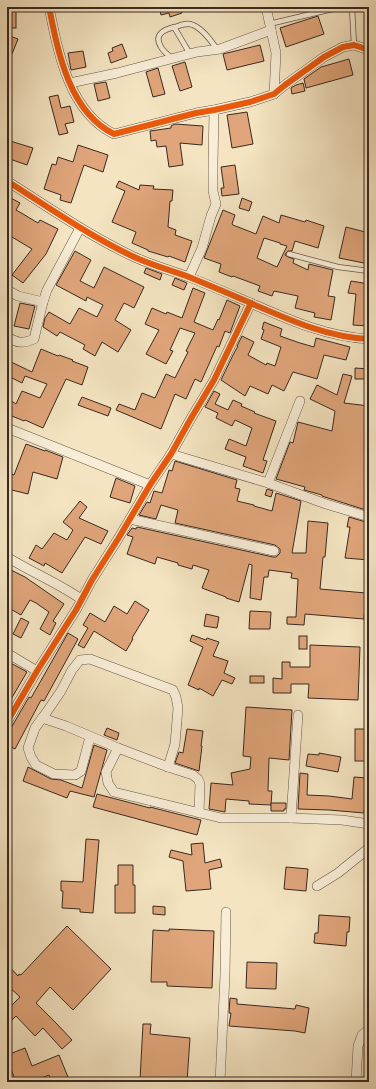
<svg xmlns="http://www.w3.org/2000/svg" width="376" height="1089" font-family="'Gentium Book Plus',serif">
	<style>
		.building { fill: #e0a57a; stroke: #392921; fill-rule: evenodd }
		.lines { fill: none; stroke-linecap: round; stroke-linejoin: round }
		.service-casing { stroke: #685849; stroke-width: 6 }
		.minor-casing { stroke: #685849; stroke-width: 10 }
		.service { stroke: #f8edd7; stroke-width: 4.5 }
		.minor { stroke: #f8edd7; stroke-width: 9 }
		.cycleway-casing { stroke: #f8edd7; stroke-width: 8 }
		.cycleway { stroke: #e8590c; stroke-width: 6 }
	</style>
	<rect width="100%" height="100%" fill="#f4e4c1"/>
	<filter id="stains"><feTurbulence type="fractalNoise" baseFrequency=".005" numOctaves="4"/><feColorMatrix values="0 0 0 0 .2 0 0 0 0 .09 0 0 0 0 .02 0 0 0 .5 -.17"/></filter>
	<radialGradient id="worn" r=".72"><stop offset=".6" stop-color="#630" stop-opacity="0"/><stop offset="1" stop-color="#630" stop-opacity=".3"/></radialGradient>
	<g class="building">
		<rect x="7" y="7" width="9" height="21"/>
		<path d="M159,7H184V9L181,10L182,13L170,17L169,13L161,15Z"/>
		<path d="M318,16L324,34L286,47L280,28Z"/>
		<path d="M7,35L18,39L12,54L7,52Z"/>
		<path d="M122,44L127,57L111,63L108,53L113,51L112,48Z"/>
		<path d="M260,45L264,61L227,70L223,54Z"/>
		<path d="M83,51L86,67L71,70L68,53Z"/>
		<path d="M349,59L353,75L306,88L304,79L321,67Z"/>
		<path d="M185,62L192,87L180,91L172,66Z"/>
		<path d="M158,68L165,94L153,97L146,72Z"/>
		<path d="M106,82L110,98L98,101L94,84Z"/>
		<path d="M303,83L305,91L292,94L291,88L296,85Z"/>
		<path d="M58,95L61,108L70,106L74,122L65,124L68,133L59,135L49,97Z"/>
		<path d="M247,112L253,144L232,148L227,115Z"/>
		<path d="M175,124L203,126L202,145L180,143L183,165L169,167L166,146L157,147L156,140L151,141L150,131L171,128V126Z"/>
		<path d="M7,140L33,148L27,165L7,158Z"/>
		<path d="M78,145L108,155L103,172L84,165L71,203L60,200L61,195L44,189L52,164L56,165L58,157L73,162Z"/>
		<path d="M235,165L239,194L222,196L221,188H224L221,167Z"/>
		<path d="M119,181L139,190L140,185L154,186L153,189L173,190L172,201H170L168,227L176,230L175,235L192,241L185,262L169,256L168,257L148,251V250L132,243L136,232L112,222L125,191L116,187Z"/>
		<path d="M7,196L20,203L16,210L23,214L38,223L40,220L58,229L46,254L23,283L12,275L32,249L7,234Z"/>
		<path d="M242,198L252,202L249,211L239,208Z"/>
		<path d="M223,210L235,215L232,224L233,225L256,234L263,216L279,223L281,215L305,222L306,220L324,226L318,248L295,241L292,251H288L286,253L285,255L288,257L294,259L293,263L308,270L309,264L333,270L328,296L335,297L331,320L314,317L315,313L295,308L298,296L274,291L272,296L258,291L260,286L233,276L232,277L219,272L221,264L204,258ZM264,238L280,243V244L287,246L277,267L257,258Z"/>
		<path d="M346,227L369,233V264L339,258Z"/>
		<path d="M75,251L91,260L80,281L94,288L104,267L144,287L134,308L124,303L115,320L131,330L118,352L102,342L95,356L83,349L85,345L60,332L57,336L43,327L45,318L49,312L70,324L79,308L97,317L103,305L87,297L86,301L56,285Z"/>
		<path d="M146,268L162,274L160,280L144,273Z"/>
		<path d="M175,278L187,283L184,290L172,285Z"/>
		<path d="M351,281L369,284L368,326L353,325L356,294L348,293Z"/>
		<path d="M193,288L205,293L194,322L213,330L218,319L219,320L227,300L240,306L230,333L225,331L219,347L217,346L201,382L195,379L186,399L175,394L161,429L116,410L119,404L135,410L142,393L155,398L166,374L175,378L188,352L186,351L195,333L180,328L170,350L173,351L166,364L146,354L159,330L145,324L152,308L166,314L167,312L182,318Z"/>
		<path d="M20,303L35,306L29,329L14,326Z"/>
		<path d="M264,322L282,329L280,336L300,343L314,347L316,338L350,347L346,360L324,355L317,379L293,372L284,391L272,385L268,394L250,386L245,396L221,380L233,355L238,346H237L242,336L254,342L248,355L266,365L267,363L275,366L281,347L261,339L264,330L262,329Z"/>
		<path d="M41,349L58,356L59,355L73,360L72,361L88,367L82,385L66,379L43,428L25,420L24,421L7,414V398L16,404L22,391L40,398L47,384L25,376L22,383L8,376L11,370L7,369V360L32,372Z"/>
		<path d="M355,368L369,369V379H355Z"/>
		<path d="M343,374L352,376L344,403L369,406V511L328,498L322,496V495L304,490L305,487L276,479L290,442L293,443L298,422L332,431L335,411L310,399L317,385L337,395Z"/>
		<path d="M214,391L220,394L215,404L228,410L233,400L242,404L241,406L255,412L254,413L276,421L263,460L267,461L263,473L243,466L246,457L225,449L229,439L246,446L252,428L235,420L232,426L216,418L218,413L205,407Z"/>
		<path d="M82,397L111,408L108,416L78,405Z"/>
		<path d="M26,444L45,451V450L63,457L57,479L33,472L28,494L8,489L11,474L14,475Z"/>
		<path d="M175,461L237,480L235,488L240,489L237,501L254,505V506L272,511L276,493L301,501L292,553H306L308,521L328,523L325,557H323L320,589L366,593L364,619L305,614L304,625L287,624V617H296L298,579L291,578L292,573L269,570L268,577H264L261,600L250,598L252,565L249,564L239,602L226,598V597L202,588L209,570L193,565L192,569L178,565V563L157,557L155,564L127,554L133,537L127,535L132,528L136,529L137,527L273,557H276L280,553V549L275,545L175,523L178,510L161,505L156,519L139,515L147,502L150,503L154,491L162,493L169,470L172,471Z"/>
		<path d="M116,478L135,486L130,503L110,497Z"/>
		<path d="M267,489L273,491L271,497L265,495Z"/>
		<path d="M80,501L87,507L79,518L108,531L101,544L85,537L62,573L45,563L44,566L29,558L36,545L42,549L54,533L67,540L73,530L63,522Z"/>
		<path d="M349,517L369,523L367,540L369,541V560L345,558L350,527H347Z"/>
		<path d="M9,569L25,577L64,604L53,621L56,623L50,635L40,629L49,612L36,603L30,600L21,615L7,607V572Z"/>
		<path d="M135,601L149,610L132,638L133,639L126,651L94,631L84,648L78,645L88,628L83,625L90,613L105,622L114,606L127,614Z"/>
		<path d="M250,611L271,612L270,629H249Z"/>
		<path d="M206,614L219,617L217,628L204,626Z"/>
		<path d="M21,618L29,622L21,638L13,634Z"/>
		<path d="M68,633L78,639L44,701L41,700L15,749L7,745V735L29,697L31,698Z"/>
		<path d="M192,635L206,640L207,638L219,642L213,656L228,661L224,673L235,678L232,684L222,680L213,696L199,688V690L188,685L203,647L190,641Z"/>
		<rect x="299" y="636" width="8" height="13"/>
		<path d="M310,645L360,647L358,700L308,698L309,684H291V693H273V678L282,679V662H290V667H310Z"/>
		<path d="M7,661L27,672L7,706Z"/>
		<rect x="250" y="676" width="14" height="7"/>
		<path d="M246,707L292,710L289,760L269,758L268,791H272L271,805L249,804V801L226,799L225,812L209,809L211,783L233,785L231,773L250,769L251,757L243,756Z"/>
		<path d="M107,728L119,733L117,740L104,735Z"/>
		<path d="M187,729L203,731L201,746H202L199,771L175,763L179,752L183,753Z"/>
		<rect x="355" y="729" width="14" height="32"/>
		<path d="M94,745L107,750L94,797L70,791L67,798L23,781L28,767L51,779L61,780L82,788Z"/>
		<path d="M319,753L341,757L338,772L306,766L308,754L319,755Z"/>
		<path d="M300,773L308,774L307,795L329,796L352,799L354,777L367,778L364,813L329,810L298,809Z"/>
		<path d="M97,794L150,808V807L201,820L197,835L93,807Z"/>
		<path d="M271,803H286V809H284V811H271Z"/>
		<path d="M86,839L99,840L93,913L80,912V909L62,908L63,891H61V881L83,882Z"/>
		<path d="M203,843L205,863L220,859L222,867L209,870L211,889L186,891L183,861L169,857L171,850L192,855L191,844Z"/>
		<path d="M118,865H133V885H135V913H115V885H118Z"/>
		<path d="M286,867L308,869L306,891L284,889Z"/>
		<path d="M153,906L165,907V915L153,914Z"/>
		<path d="M319,915L350,917L349,932H347L346,946L314,943L315,933H318Z"/>
		<path d="M67,926L111,969L73,1010L50,987L36,1003L58,1025L72,1040L62,1049L43,1028L35,1036L16,1016L7,1025V1010L20,997L7,985V964L18,976L19,974L21,975Z"/>
		<path d="M169,929L214,931L212,988L167,986V982H151L153,930L169,931Z"/>
		<path d="M247,962L277,963L276,989L246,988Z"/>
		<path d="M230,998L237,999V1004L295,1009L296,1005L309,1008L305,1033L295,1031L229,1026L231,1013H229Z"/>
		<path d="M143,1024H151L150,1034L190,1038L187,1082H167L140,1080Z"/>
		<path d="M25,1048L32,1066L59,1055L70,1082H52L49,1075L31,1082H16L7,1059V1055Z"/>
	</g>
	<g class="lines">
		<g class="service-casing">
			<g id="service">
				<path d="M352,7L354,45"/>
				<path d="M269,24L341,7"/>
				<path d="M174,27L190,54"/>
				<path d="M172,58C168,55 163,51 161,47C153,34 165,29 175,27C181,25 188,22 193,25C203,29 211,41 217,49"/>
				<path d="M289,254L338,267L369,271"/>
			</g>
		</g>
		<g class="minor-casing">
			<g id="minor">
				<path d="M49,7C58,52 69,112 114,134L196,113L214,110L250,102L274,94L285,85L324,57L343,47L354,45L369,50"/>
				<path d="M266,7L276,53L274,94"/>
				<path d="M70,83L117,73L197,52L220,49L271,30"/>
				<path d="M7,181C48,207 88,235 132,256C151,265 170,270 189,277C206,284 223,291 239,298C281,316 323,337 369,339"/>
				<path d="M189,277L202,248L211,216L216,204L213,191V163L214,110"/>
				<path d="M7,290L18,296L43,302"/>
				<path d="M7,337C18,343 22,344 34,339L43,302L47,290L80,228"/>
				<path d="M7,428L150,485"/>
				<path d="M171,454L268,483L326,504L369,517"/>
				<path d="M268,483L300,401"/>
				<path d="M130,519L274,551"/>
				<path d="M7,557C31,572 58,583 81,599"/>
				<path d="M7,653L37,671"/>
				<path d="M42,718L66,726L118,748L168,767L193,775L198,779L200,784L199,813"/>
				<path d="M7,722L37,671L76,610L92,580L118,539L150,485L171,454L190,420L214,380L251,303"/>
				<path d="M90,737L81,771L75,775L54,774L36,765L31,757L28,748L35,728L46,713L61,691L72,670L80,660L90,659L173,690L176,697L178,708L175,744L168,767"/>
				<path d="M118,748L106,772L108,783L114,792L221,818H291L342,820L369,824"/>
				<path d="M291,818L298,715"/>
				<path d="M317,886L338,873L369,848"/>
				<path d="M220,1082L225,975L226,912"/>
				<path d="M356,1082L358,1046L362,1035L369,1029"/>
			</g>
		</g>
		<use href="#service" class="service"/>
		<use href="#minor" class="minor"/>
		<g class="cycleway-casing">
			<g id="cycleway">
				<path d="M49,7C58,52 69,112 114,134L196,113L214,110L250,102L274,94L285,85L324,57L343,47L354,45L369,50"/>
				<path d="M7,181C48,207 88,235 132,256C151,265 170,270 189,277C206,284 223,291 239,298C281,316 323,337 369,339"/>
				<path d="M7,722L37,671L76,610L92,580L118,539L150,485L171,454L190,420L214,380L251,303"/>
			</g>
		</g>
		<use href="#cycleway" class="cycleway"/>
	</g>
	<rect width="376" height="1089" fill="none" stroke="#f4e4c1" stroke-width="24"/>
	<rect x="8" y="8" width="360" height="1073" fill="none" stroke="#392921" stroke-width="2"/>
	<rect x="12" y="12" width="352" height="1065" fill="none" stroke="#392921"/>
	<rect width="100%" height="100%" filter="url(#stains)"/>
	<rect width="100%" height="100%" fill="url(#worn)"/>
</svg>
